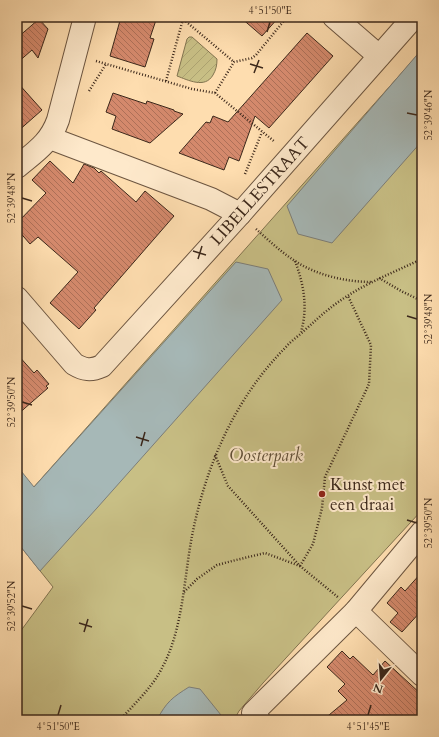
<svg xmlns="http://www.w3.org/2000/svg" width="439" height="737" font-family="Cardo,serif">
	<style>
		.park { fill: #c8bf85; stroke: #827450 }
		.garden { fill: url(#garden-furrows); stroke: #827450 }
		.water { fill: #a6b8b7; stroke: #7c7e79 }
		.building { fill: url(#building-back-hatch); stroke: #3c281b }
		.lines { fill: none; stroke-linecap: round; stroke-linejoin: round }
		.minor-casing { stroke: #6c5540; stroke-width: 24 }
		.path { stroke: #3c281b; stroke-width: 2.5; stroke-dasharray: 1 2; stroke-linecap: butt }
		.minor { stroke: #fee9cb; stroke-width: 22 }
		.ticks { fill: none; stroke: #3c281b; stroke-width: 1.5 }
		.poi-dot { fill: #8f2418; stroke: #fee9cb; stroke-width: 1.5 }
		.labels { text-anchor: middle; dominant-baseline: central; stroke-width: 4; stroke-linejoin: round; paint-order: stroke }
		.street-label { font-size: 17px; fill: #3c281b; stroke: #fee9cb }
		.park-label { font-size: 17px; font-style: italic; fill: #5f4e36; stroke: #fee9cb }
		.poi-label { font-size: 17px; fill: #3c281b; stroke: #fee9cb; text-anchor: start }
		.neatline { fill: none; stroke: #3c281b; stroke-width: 1.5 }
		.ticks-label { font-size: 10px; text-anchor: middle; fill: #3c281b }
	</style>
	<defs>
		<pattern id="garden-furrows" width="10" height="10" patternUnits="userSpaceOnUse"><rect width="10" height="10" fill="#c8bf85"/><path d="M-1 1l2-2M0 10L10 0M9 11l2-2" fill="none" stroke="#ada472"/></pattern>
		<pattern id="building-back-hatch" width="6" height="6" patternUnits="userSpaceOnUse"><rect width="6" height="6" fill="#d4896c"/><path d="M-1 5l2 2M0 0l6 6M5-1l2 2" fill="none" stroke="#ad7058"/></pattern>
	</defs>
	<rect width="100%" height="100%" fill="#feddaf"/>
	<filter id="stains"><feTurbulence type="fractalNoise" baseFrequency=".005" numOctaves="4"/><feColorMatrix values="0 0 0 0 .2 0 0 0 0 .09 0 0 0 0 .02 0 0 0 .5 -.17"/></filter>
	<radialGradient id="worn" r=".72"><stop offset=".6" stop-color="#630" stop-opacity="0"/><stop offset="1" stop-color="#630" stop-opacity=".3"/></radialGradient>
	<path class="park" d="M422,50V510L263,683L239,711L234,720H17V636L53,587L17,542V506Z"/>
	<path class="garden" d="M189,37H192L217,59C217,65 216,70 213,75C205,89 188,80 177,76L187,39Z"/>
	<g class="water">
		<path d="M422,49V141L332,243L298,234L287,206Z"/>
		<path d="M236,262L268,269L282,300L97,508L40,571L17,542V466L34,487Z"/>
		<path d="M189,687L200,689L225,720H157C166,702 173,697 189,687Z"/>
	</g>
	<g class="building">
		<path d="M121,17H157L150,38L154,39L145,67L110,56Z"/>
		<path d="M240,17H279L262,36Z"/>
		<path d="M39,19L48,29L38,58L32,50L17,63V38Z"/>
		<path d="M307,33L333,56L269,128L255,116L239,161L229,157L224,170L179,153L206,122L210,123L213,116L228,122Z"/>
		<path d="M17,82L42,110L17,132Z"/>
		<path d="M113,93L146,104L147,101L174,110V111L183,114L150,143L112,129L116,116L106,112Z"/>
		<path d="M50,161L73,183L84,164L94,168L99,173L101,171L136,202L145,191L174,216L94,308L96,310L79,329L50,303L78,272L38,237L30,244L17,229V223L46,193L32,180Z"/>
		<path d="M17,354L34,373L37,370L49,384L46,386L48,388L17,415Z"/>
		<path d="M422,572V610L402,632L390,622L398,613L387,603L401,587L405,591Z"/>
		<path d="M342,651L350,659L353,656L373,675L385,661L422,695V720H323L347,700L338,691L345,684L327,667Z"/>
	</g>
	<g class="lines">
		<g class="minor-casing">
			<g id="minor">
				<path d="M334,17L379,56"/>
				<path d="M50,138L211,199L240,214"/>
				<path d="M17,167C35,152 50,143 58,120L85,17"/>
				<path d="M17,298L74,364C84,370 91,371 102,366L240,214L414,17"/>
				<path d="M356,611L422,675"/>
				<path d="M259,720L253,713L356,611L422,532"/>
			</g>
		</g>
		<g class="path">
			<path d="M184,17L183,19L234,62"/>
			<path d="M96,61L192,89L215,93L275,142"/>
			<path d="M166,81L183,19"/>
			<path d="M89,91L106,64"/>
			<path d="M215,93L234,62L252,58L256,55L287,17"/>
			<path d="M245,174L262,132"/>
			<path d="M256,229C268,240 281,252 295,261C316,275 346,282 372,282"/>
			<path d="M295,261C304,285 308,308 301,332"/>
			<path d="M379,278L403,292L422,301"/>
			<path d="M215,455L228,486L300,566L339,598"/>
			<path d="M300,566L313,544L322,508L325,477L369,384L371,345L348,296"/>
			<path d="M184,592L197,579L217,565L236,560L265,553L300,566"/>
			<path d="M120,720C135,703 153,687 163,666C184,626 184,574 193,531C207,463 236,397 286,347C292,340 300,335 306,329C314,322 321,315 329,309C356,287 390,274 422,259"/>
		</g>
		<use href="#minor" class="minor"/>
	</g>
	<path class="ticks" d="M267,32L270,22M250,64L263,68M254,73L259,60M407,113L417,115M22,198L32,201M193,251L206,255M198,259L202,246M407,316L417,319M22,402L32,405M136,437L149,441M141,446L145,432M407,520L417,523M22,606L32,609M79,623L92,627M84,632L88,619M58,715L61,705M368,715L371,705"/>
	<circle class="poi-dot" cx="322" cy="494" r="4"/>
	<g class="labels">
		<g class="street-label">
			<text transform="translate(260 191) rotate(-48)">LIBELLESTRAAT</text>
		</g>
		<g class="park-label">
			<text x="266" y="455">Oosterpark</text>
		</g>
		<g class="poi-label">
			<text x="330" y="484">Kunst met<tspan x="330" dy="20">een draai</tspan></text>
		</g>
	</g>
	<rect width="439" height="737" fill="none" stroke="#feddaf" stroke-width="44"/>
	<g transform="translate(381 679) rotate(197)" stroke="#fee9cb" stroke-width="3" paint-order="stroke">
	<path d="M0-3L7 15L0 10L-7 15Z" fill="#3c281b"/>
	<text y="-6" font-size="11" font-weight="bold" text-anchor="middle" fill="#3c281b">N</text>
	</g>
	<rect x="22" y="22" width="395" height="693" class="neatline"/>
	<g class="ticks-label">
		<text x="270" y="14">4°51'50"E</text>
		<text transform="translate(428 115) rotate(-90)" y="4">52°39'46"N</text>
		<text transform="translate(11 198) rotate(-90)" y="4">52°39'48"N</text>
		<text transform="translate(428 319) rotate(-90)" y="4">52°39'48"N</text>
		<text transform="translate(11 402) rotate(-90)" y="4">52°39'50"N</text>
		<text transform="translate(428 523) rotate(-90)" y="4">52°39'50"N</text>
		<text transform="translate(11 606) rotate(-90)" y="4">52°39'52"N</text>
		<text x="58" y="730">4°51'50"E</text>
		<text x="368" y="730">4°51'45"E</text>
	</g>
	<rect width="100%" height="100%" filter="url(#stains)"/>
	<rect width="100%" height="100%" fill="url(#worn)"/>
</svg>
